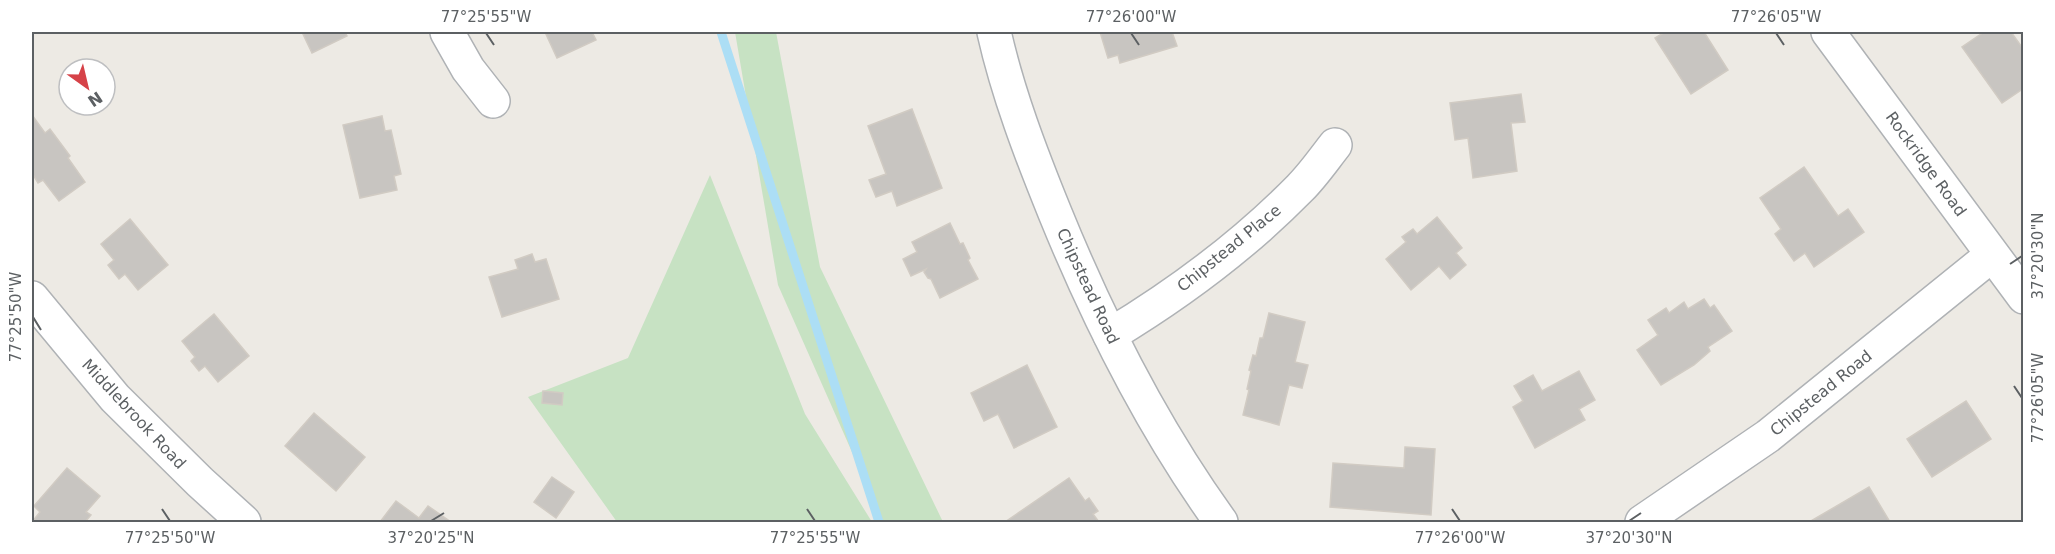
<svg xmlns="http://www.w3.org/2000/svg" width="2055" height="554" font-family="'DejaVu Sans',sans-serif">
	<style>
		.green { fill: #c7e2c3 }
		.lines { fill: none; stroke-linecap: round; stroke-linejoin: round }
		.stream { stroke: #acdef5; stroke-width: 9 }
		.building { fill: #c8c5c1; stroke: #d1cbc3; stroke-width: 1.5 }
		.street-casing { stroke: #afb2b5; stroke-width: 36 }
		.street { stroke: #fff; stroke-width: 33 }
		.ticks { fill: none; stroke: #5c6063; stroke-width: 2 }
		.labels { text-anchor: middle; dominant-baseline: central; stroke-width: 6; stroke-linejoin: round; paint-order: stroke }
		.street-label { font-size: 16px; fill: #5c6063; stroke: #fff }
		.neatline { fill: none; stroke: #5c6063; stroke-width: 2 }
		.ticks-label { font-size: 15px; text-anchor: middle; fill: #5c6063 }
	</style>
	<rect width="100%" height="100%" fill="#edeae4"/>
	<g class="green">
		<path d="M735,32H776L820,267L943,522H883L778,285Z"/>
		<path d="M710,175L805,414L872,522H617L528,397L628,358Z"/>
	</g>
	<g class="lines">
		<path class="stream" d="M721,32L879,522"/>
	</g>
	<g class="building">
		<path d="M302,32H345L347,36L312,53Z"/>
		<path d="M545,32H592L596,40L557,58Z"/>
		<path d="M1100,32H1172L1177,46L1120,63L1118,55L1108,58Z"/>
		<path d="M1665,32H1704L1728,70L1691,94L1655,38Z"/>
		<path d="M1984,32H2011L2024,50V88L2002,103L1962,47Z"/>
		<path d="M1521,94L1525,122L1511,123L1517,171L1473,178L1468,138L1455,140L1450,103Z"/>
		<path d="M912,109L942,188L897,206L892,191L876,197L869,180L886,174L868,126Z"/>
		<path d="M32,115L45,133L50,129L70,156L68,158L85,182L59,201L43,180L38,183L32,173Z"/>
		<path d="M382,116L385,131L391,130L401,174L394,176L397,190L360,198L343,125Z"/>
		<path d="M1804,167L1838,216L1848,209L1864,232L1814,267L1805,253L1794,261L1775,234L1781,229L1760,198Z"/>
		<path d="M1437,217L1462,248L1456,253L1466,265L1450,279L1439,266L1411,290L1386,259L1406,242L1402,237L1413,229L1417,234Z"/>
		<path d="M130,219L168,265L138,290L125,274L119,279L108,265L114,260L101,244Z"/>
		<path d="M950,223L960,244L963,243L970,258L968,260L978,279L940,298L931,279L928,278L924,272L926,269L911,276L903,259L917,252L912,242Z"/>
		<path d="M532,254L535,262L546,259L559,299L502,317L489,277L518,269L515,260Z"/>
		<path d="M1704,299L1710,308L1714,305L1732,331L1708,347L1710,351L1694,365L1661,385L1637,350L1658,335L1648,320L1666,308L1669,313L1684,302L1688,309Z"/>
		<path d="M1269,313L1305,322L1295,362L1308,365L1302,388L1289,385L1279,425L1243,415L1249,390L1247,389L1251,371L1249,370L1253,355L1256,356L1260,338H1263Z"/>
		<path d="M214,314L249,356L218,382L205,366L199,371L191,361L195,357L182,341Z"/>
		<path d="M1027,365L1057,427L1014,448L998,414L984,421L971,393Z"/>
		<path d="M1579,371L1595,400L1579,409L1585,420L1535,448L1513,407L1523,401L1514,386L1533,375L1542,391Z"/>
		<path d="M543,391L563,393L562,405L542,403Z"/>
		<path d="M1966,401L1991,439L1932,477L1907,439Z"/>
		<path d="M314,413L365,457L336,491L285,446Z"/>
		<path d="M1405,447L1435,449L1431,515L1330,507L1333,463L1404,468Z"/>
		<path d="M67,468L100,496L86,512L91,515L85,522H32L40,512L34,506Z"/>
		<path d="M552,477L574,492L556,518L534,502Z"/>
		<path d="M1069,478L1085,501L1089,498L1098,511L1093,514L1099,522H1005Z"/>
		<path d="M1869,487L1890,522H1812L1811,521Z"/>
		<path d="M396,501L419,518L428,506L451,522H380Z"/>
	</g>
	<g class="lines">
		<g class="street-casing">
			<g id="street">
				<path d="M447,32L468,69L493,101"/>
				<path d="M994,32C1008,94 1031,154 1055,213C1099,321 1153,428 1221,522"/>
				<path d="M1828,32L2024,297"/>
				<path d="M32,298L115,398L200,482L244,522"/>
				<path d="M1110,335C1178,294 1244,245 1300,188C1313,175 1324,159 1335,145"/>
				<path d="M1642,522L1768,436L1992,255"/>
			</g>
		</g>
		<use href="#street" class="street"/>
	</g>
	<path class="ticks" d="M486,33L494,45M1131,33L1139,45M1776,33L1784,45M2010,264L2022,256M33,317L41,330M2014,386L2022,398M162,509L170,521M807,509L815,521M1452,509L1460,521M431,521L444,513M1629,521L1641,513"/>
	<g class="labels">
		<g class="street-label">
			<text transform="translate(1926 164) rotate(54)">Rockridge Road</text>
			<text transform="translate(1229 248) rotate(-39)">Chipstead Place</text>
			<text transform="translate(1088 286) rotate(65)">Chipstead Road</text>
			<text transform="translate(1821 393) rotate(-39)">Chipstead Road</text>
			<text transform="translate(134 414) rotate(47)">Middlebrook Road</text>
		</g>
	</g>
	<rect width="2055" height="554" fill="none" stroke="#ffffff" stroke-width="66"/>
	<g transform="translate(87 87) rotate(146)"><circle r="28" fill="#ffffff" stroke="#bebfc1" stroke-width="1.5"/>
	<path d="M0-4.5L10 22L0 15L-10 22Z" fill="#d64248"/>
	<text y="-9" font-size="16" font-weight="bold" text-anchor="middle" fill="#5c6063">N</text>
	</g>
	<rect x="33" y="33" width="1989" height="488" class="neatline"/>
	<g class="ticks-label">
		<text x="486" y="22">77°25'55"W</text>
		<text x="1131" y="22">77°26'00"W</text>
		<text x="1776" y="22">77°26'05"W</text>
		<text transform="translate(2038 256) rotate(-90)" y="5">37°20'30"N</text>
		<text transform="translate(16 317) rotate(-90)" y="5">77°25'50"W</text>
		<text transform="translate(2038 398) rotate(-90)" y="5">77°26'05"W</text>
		<text x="170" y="543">77°25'50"W</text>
		<text x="431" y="543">37°20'25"N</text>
		<text x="815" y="543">77°25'55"W</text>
		<text x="1460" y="543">77°26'00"W</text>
		<text x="1629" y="543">37°20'30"N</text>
	</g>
</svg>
